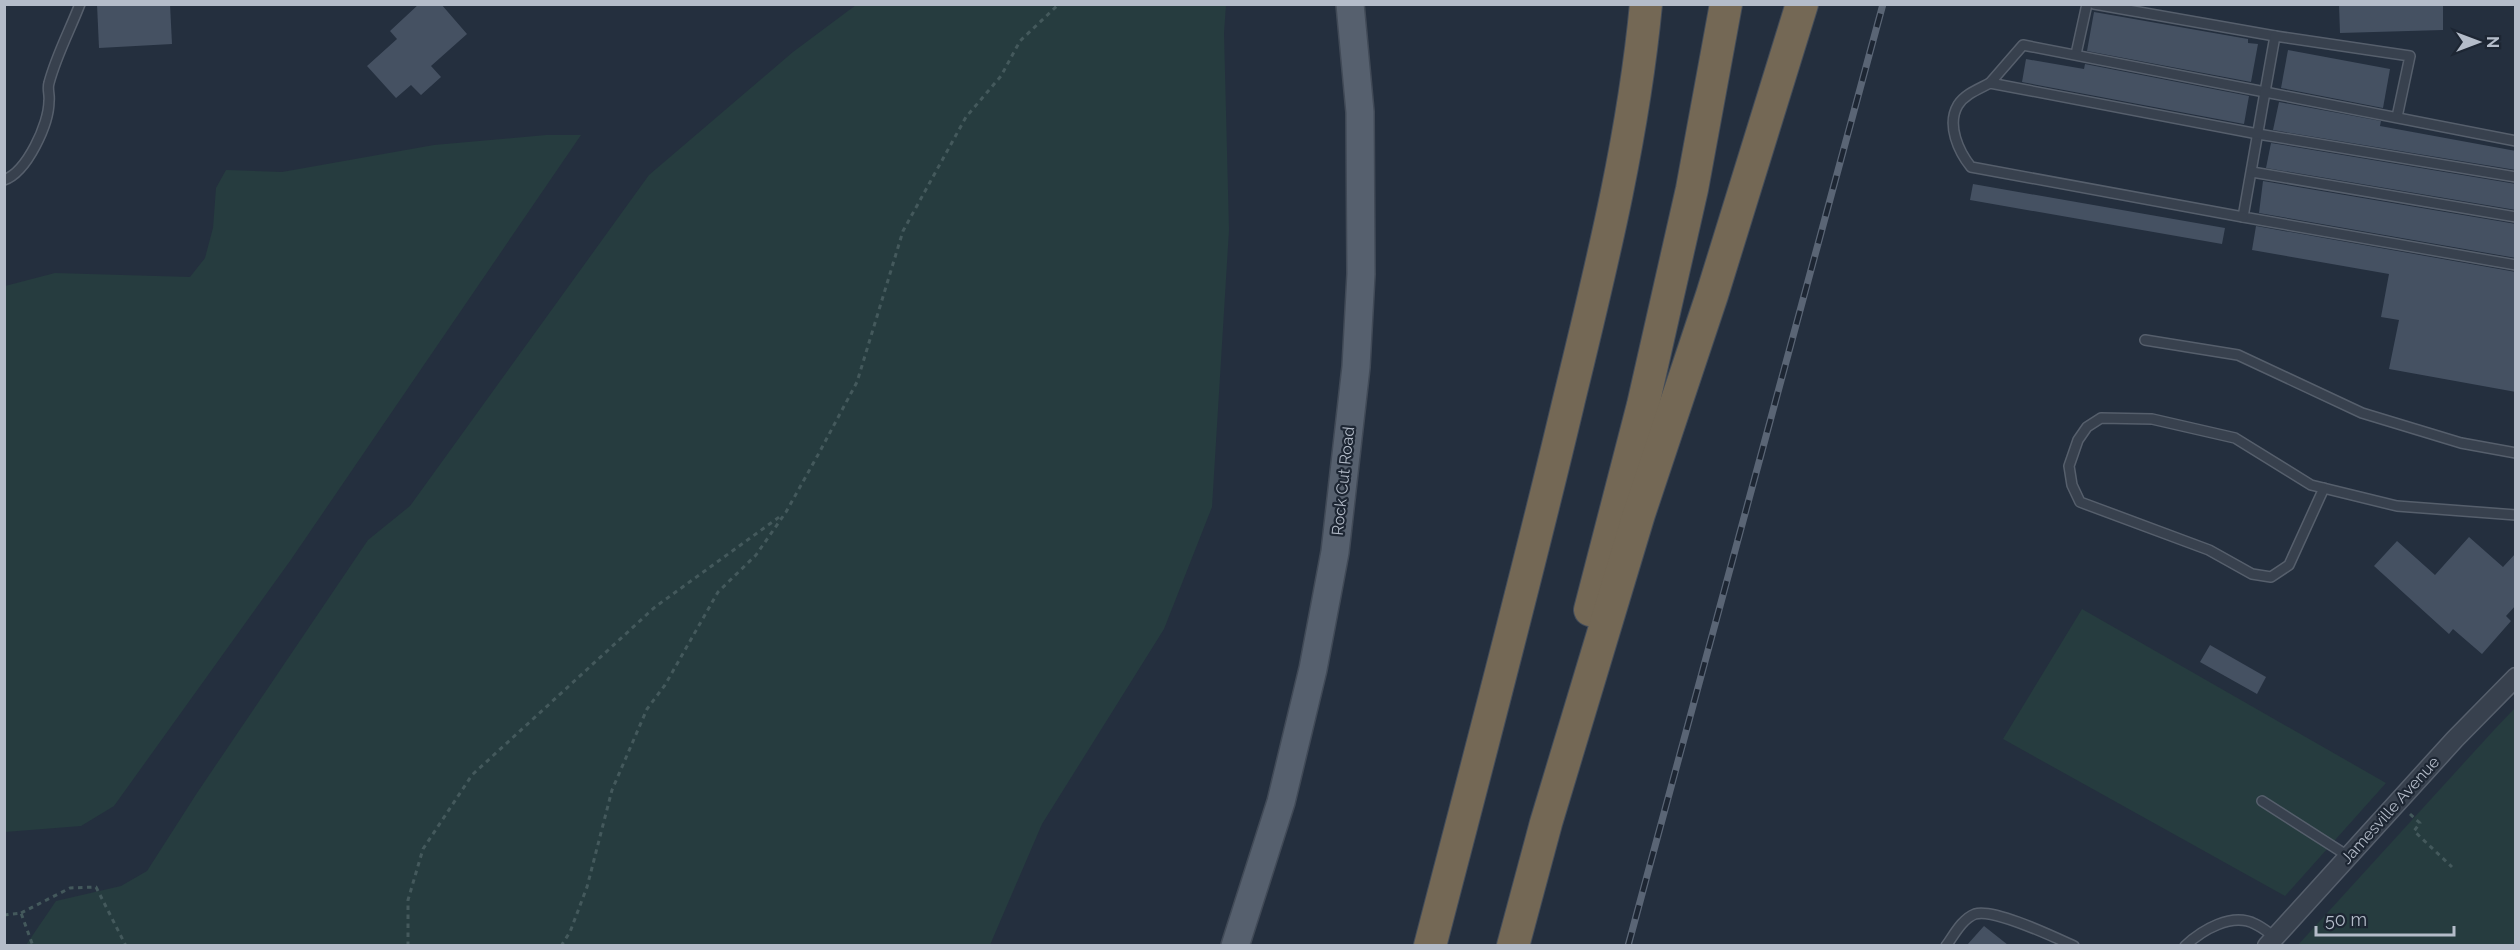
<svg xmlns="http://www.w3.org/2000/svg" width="2520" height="950" font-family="Raleway,sans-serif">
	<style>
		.green { fill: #263c3f }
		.building { fill: #455162 }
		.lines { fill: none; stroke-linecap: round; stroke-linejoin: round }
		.service-casing { stroke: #565f6c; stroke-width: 12 }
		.minor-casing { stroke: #565f6c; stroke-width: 21 }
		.primary-casing { stroke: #414a57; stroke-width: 30 }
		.motorway-casing { stroke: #434c59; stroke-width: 34 }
		.path { stroke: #44595c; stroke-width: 3; stroke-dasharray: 4.5 4.5; stroke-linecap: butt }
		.service { stroke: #38414e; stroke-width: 9 }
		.minor { stroke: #38414e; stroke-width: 18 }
		.primary { stroke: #56606e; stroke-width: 27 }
		.motorway { stroke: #746855; stroke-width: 32 }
		.rail-casing { stroke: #5a6575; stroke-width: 7 }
		.rail { stroke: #1d2633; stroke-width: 4.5; stroke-dasharray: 14; stroke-linecap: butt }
		.labels { text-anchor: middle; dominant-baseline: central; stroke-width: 4.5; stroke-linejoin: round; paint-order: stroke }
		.street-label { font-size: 16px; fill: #b4bcc9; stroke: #1d2633 }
	</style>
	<rect width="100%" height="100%" fill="#242f3e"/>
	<g class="green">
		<path d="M856,5H1226L1224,33L1229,230L1212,507L1164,629L1042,824L990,945H26L56,901L121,886L147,871L197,793L368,540L410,506L649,175L793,52Z"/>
		<path d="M546,135H581L290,561L114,806L81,826L5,832V286L55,273L190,277L205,258L213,228L216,188L226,170L282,172L434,145Z"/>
		<path d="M2082,609L2386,783L2285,896L2003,739Z"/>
		<path d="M2515,708V945H2298L2494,730Z"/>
	</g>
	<g class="building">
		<path d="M97,4H170L172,44L99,48Z"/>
		<path d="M419,4H441L467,34L431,66L441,77L421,95L411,85L396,98L367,66L397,39L390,31Z"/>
		<path d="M2339,4H2443V30L2340,33Z"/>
		<path d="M2094,12L2248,39V43L2258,44L2251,82L2087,51Z"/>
		<path d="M2288,50L2390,69L2383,108L2281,88Z"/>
		<path d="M2026,59L2084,69L2085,64L2249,96L2244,124L2022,82Z"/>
		<path d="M2279,102L2381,121L2380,126L2516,151V170L2273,130Z"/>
		<path d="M2271,143L2516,184V210L2266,168Z"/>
		<path d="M2263,181L2516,224V258L2259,213Z"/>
		<path d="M1973,184L2225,228L2222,244L1970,200Z"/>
		<path d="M2256,226L2516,272V392L2389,369L2399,320L2381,317L2389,274L2252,250Z"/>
		<path d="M2469,537L2503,567L2516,553V605L2506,616L2511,621L2482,654L2453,629L2449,634L2374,566L2397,541L2435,575Z"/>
		<path d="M2210,645L2266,677L2257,694L2200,662Z"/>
		<path d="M1984,926L2008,945H1967Z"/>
	</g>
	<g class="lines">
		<g class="service-casing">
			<g id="service">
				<path d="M2094,4L2275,36"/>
				<path d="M2076,54L2087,4"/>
				<path d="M1990,83L2023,45L2265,92L2275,36L2410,56L2397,117"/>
				<path d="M2516,141L2265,92L2243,217L2516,265"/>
				<path d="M2252,172L2516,217"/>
				<path d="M4,180C27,172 49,124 49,101C50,95 47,89 49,83C56,56 70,30 80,4"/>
				<path d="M2243,217L1971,167C1959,152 1946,125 1958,105C1965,94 1979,89 1990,83L2258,134L2516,177"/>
				<path d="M2145,340L2238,355L2362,413L2461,443L2516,453"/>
				<path d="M2324,488L2289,565L2271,577L2252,574L2209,550L2080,502L2072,485L2069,466L2078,440L2087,427L2101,418L2152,419L2235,438L2311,485L2397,506L2516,515"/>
				<path d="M2262,801L2348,856"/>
				<path d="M1946,946C1954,935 1962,919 1975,914C1994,908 2054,937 2074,946"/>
				<path d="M2185,946C2202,930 2232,912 2255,924C2262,927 2269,933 2275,937"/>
			</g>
		</g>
		<g class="minor-casing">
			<path id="minor" d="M2267,946L2455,739L2516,677"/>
		</g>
		<g class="primary-casing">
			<path id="primary" d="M1235,946L1281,802L1313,669L1335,552L1356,367L1361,274L1360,112L1350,4"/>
		</g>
		<g class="motorway-casing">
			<g id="motorway">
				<path d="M1590,610L1643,405L1692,189L1726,4"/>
				<path d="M1430,946C1477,765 1525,585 1568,404C1600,272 1633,141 1646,4"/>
				<path d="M1513,946L1546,823L1639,514L1712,295L1802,4"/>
			</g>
		</g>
		<g class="path">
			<path d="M2410,814L2420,823L2414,831L2452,867"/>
			<path d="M21,913L70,888L96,887L126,946"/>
			<path d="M4,915L21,913L33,946"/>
			<path d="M408,946V900L423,849L472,775L655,607L782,515"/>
			<path d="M561,946L570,932L587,887L612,790L647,709L665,685L718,592L756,555L786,512L819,453L857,382L903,231L966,117L1001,76L1020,41L1059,4"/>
		</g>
		<use href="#service" class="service"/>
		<use href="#minor" class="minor"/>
		<use href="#primary" class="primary"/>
		<use href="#motorway" class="motorway"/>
		<g class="rail-casing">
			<path id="rail" d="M1628,946L1883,4"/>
		</g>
		<use href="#rail" class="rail"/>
	</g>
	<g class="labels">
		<g class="street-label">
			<text transform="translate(1343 481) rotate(-84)">Rock Cut Road</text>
			<text transform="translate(2390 810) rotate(-48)">Jamesville Avenue</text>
		</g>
	</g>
	<rect width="2520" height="950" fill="none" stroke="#b4bcc9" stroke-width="12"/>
	<g transform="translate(2478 42) rotate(90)" stroke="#1d2633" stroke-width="4.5" paint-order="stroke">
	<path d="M0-4.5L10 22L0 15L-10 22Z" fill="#b4bcc9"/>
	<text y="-9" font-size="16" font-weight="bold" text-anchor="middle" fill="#b4bcc9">N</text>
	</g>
	<path d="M2316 926v9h138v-9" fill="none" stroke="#b4bcc9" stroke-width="3"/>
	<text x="2325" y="926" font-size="18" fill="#b4bcc9" stroke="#1d2633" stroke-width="4.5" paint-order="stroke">50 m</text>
</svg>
